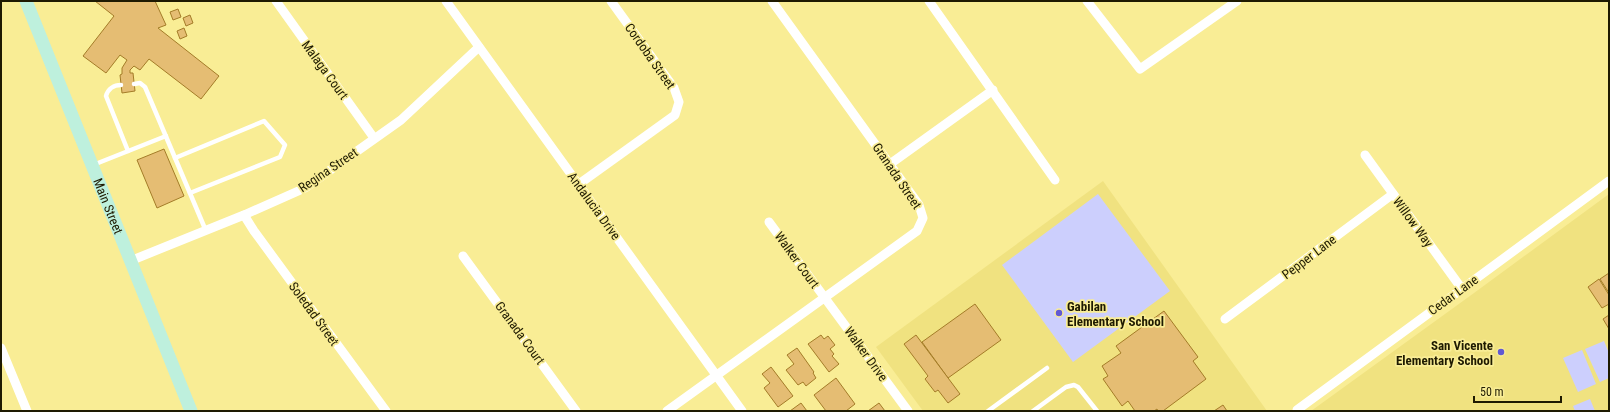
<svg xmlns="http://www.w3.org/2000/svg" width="1610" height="412" font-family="'Roboto Condensed',sans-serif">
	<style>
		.built { fill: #f0e280 }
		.green { fill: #cccffd }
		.building { fill: #e5bd73; stroke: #a47c28 }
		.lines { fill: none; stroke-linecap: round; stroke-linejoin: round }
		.lane { stroke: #fff; stroke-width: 4.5 }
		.street { stroke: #fff; stroke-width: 9 }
		.secondary { stroke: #bef0dd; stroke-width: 13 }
		.poi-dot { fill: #6159d2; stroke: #f9ed95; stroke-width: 1.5 }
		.labels { text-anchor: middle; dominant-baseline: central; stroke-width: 3.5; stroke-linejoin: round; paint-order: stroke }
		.street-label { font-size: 13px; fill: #1e1a01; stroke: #f9ed95 }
		.poi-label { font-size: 13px; font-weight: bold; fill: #1e1a01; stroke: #f9ed95; text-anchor: start }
	</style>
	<rect width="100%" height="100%" fill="#f9ed95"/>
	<g class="built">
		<path d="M1103,181L1267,411H923L876,347Z"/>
		<path d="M1609,194V411H1311L1474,293Z"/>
	</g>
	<g class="green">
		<path d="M1098,194L1170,291L1073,362L1002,265Z"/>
		<path d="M1604,341L1609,353V378L1600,382L1585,349Z"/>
		<path d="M1582,350L1596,384L1578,392L1563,358Z"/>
		<path d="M1590,399L1595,411H1575L1573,406Z"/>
	</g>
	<g class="building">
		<path d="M95,1H155L166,25L158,28L219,76L201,99L149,59L140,70L134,66L130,70V73H133L135,91L122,93L120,75L122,74V68L127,60L120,55L106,73L83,56L114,16Z"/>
		<path d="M178,9L181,17L173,20L170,12Z"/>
		<path d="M190,15L193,23L186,26L183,18Z"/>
		<path d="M184,28L187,36L180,39L177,31Z"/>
		<path d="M164,149L184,196L157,208L137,160Z"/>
		<path d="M1609,273V293L1600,279Z"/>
		<path d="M1599,279L1609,295V304L1602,308L1588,287Z"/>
		<path d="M975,304L1001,340L948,378L922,342Z"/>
		<path d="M1164,311L1198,357L1193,361L1206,379L1163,411H1158L1157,409L1154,411H1135L1128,401L1122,406L1103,379L1108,376L1102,366L1121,353L1116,346Z"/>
		<path d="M1609,315V329L1603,319Z"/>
		<path d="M821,335L824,339L828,336L835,345L830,349L834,354L832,356L839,364L829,372L808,344Z"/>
		<path d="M916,335L960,394L948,403L938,390L935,392L925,379L928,376L904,344Z"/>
		<path d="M797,348L814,372L813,373L816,378L806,386L803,382L798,385L786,370L794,364L787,355Z"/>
		<path d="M771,367L793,396L778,407L764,388L770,383L762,374Z"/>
		<path d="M836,378L855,404L846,411H826L814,395Z"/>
		<path d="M801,403L807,411H790Z"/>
		<path d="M879,403L885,411H868Z"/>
		<path d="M1223,405L1227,411H1214Z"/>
	</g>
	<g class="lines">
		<g class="lane">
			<path d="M134,84L140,83L145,87L206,231"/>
			<path d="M121,85C114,85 108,89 106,96L128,151"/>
			<path d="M175,158L264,121L285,145L280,157L190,193"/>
			<path d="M93,165L166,136"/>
			<path d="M988,411L1047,368"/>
			<path d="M1033,411L1066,387L1074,385L1078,387L1097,411"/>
		</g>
		<g class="street">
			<path d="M276,1L374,138"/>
			<path d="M446,1L742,411"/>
			<path d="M929,1L1055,180"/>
			<path d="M1087,1L1140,69L1237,1"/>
			<path d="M1365,155L1462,289"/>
			<path d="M890,164L993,90"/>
			<path d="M579,184L675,115L679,102L674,88L611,1"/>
			<path d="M244,215L254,231L386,411"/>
			<path d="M769,222L908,411"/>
			<path d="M463,256L576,411"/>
			<path d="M130,261L244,215L305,188L401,120L479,47"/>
			<path d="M1225,319L1393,194"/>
			<path d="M1,348L27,411"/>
			<path d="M1297,410L1609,181"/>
			<path d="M667,411L917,231L923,218L919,205L772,1"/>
		</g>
		<path class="secondary" id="s1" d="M26,1L191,411"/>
	</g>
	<g class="poi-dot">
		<circle cx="1059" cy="313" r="4"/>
		<circle cx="1501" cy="352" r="4"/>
	</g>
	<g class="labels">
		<g class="street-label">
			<text transform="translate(650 56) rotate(55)">Cordoba Street</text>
			<text transform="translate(325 70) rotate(54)">Malaga Court</text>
			<text transform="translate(328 170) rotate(-34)">Regina Street</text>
			<text transform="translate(897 176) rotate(56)">Granada Street</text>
			<text stroke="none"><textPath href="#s1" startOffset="221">Main Street</textPath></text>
			<text transform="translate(594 206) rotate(54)">Andalucia Drive</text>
			<text transform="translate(1413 222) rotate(54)">Willow Way</text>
			<text transform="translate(1309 257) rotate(-37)">Pepper Lane</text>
			<text transform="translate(797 260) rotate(54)">Walker Court</text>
			<text transform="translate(1453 295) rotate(-36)">Cedar Lane</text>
			<text transform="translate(314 314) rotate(54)">Soledad Street</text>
			<text transform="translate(520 333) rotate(54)">Granada Court</text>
			<text transform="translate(866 354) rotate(54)">Walker Drive</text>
		</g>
		<g class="poi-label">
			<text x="1067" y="306">Gabilan<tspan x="1067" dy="15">Elementary School</tspan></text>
			<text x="1493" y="345" text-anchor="end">San Vicente<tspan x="1493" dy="15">Elementary School</tspan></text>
		</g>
	</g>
	<rect width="1610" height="412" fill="none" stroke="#1e1a01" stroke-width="4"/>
	<path d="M1474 396v6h87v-6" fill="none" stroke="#1e1a01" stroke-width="2"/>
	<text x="1480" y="396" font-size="12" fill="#1e1a01" stroke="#f9ed95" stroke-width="3" paint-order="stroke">50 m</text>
</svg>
